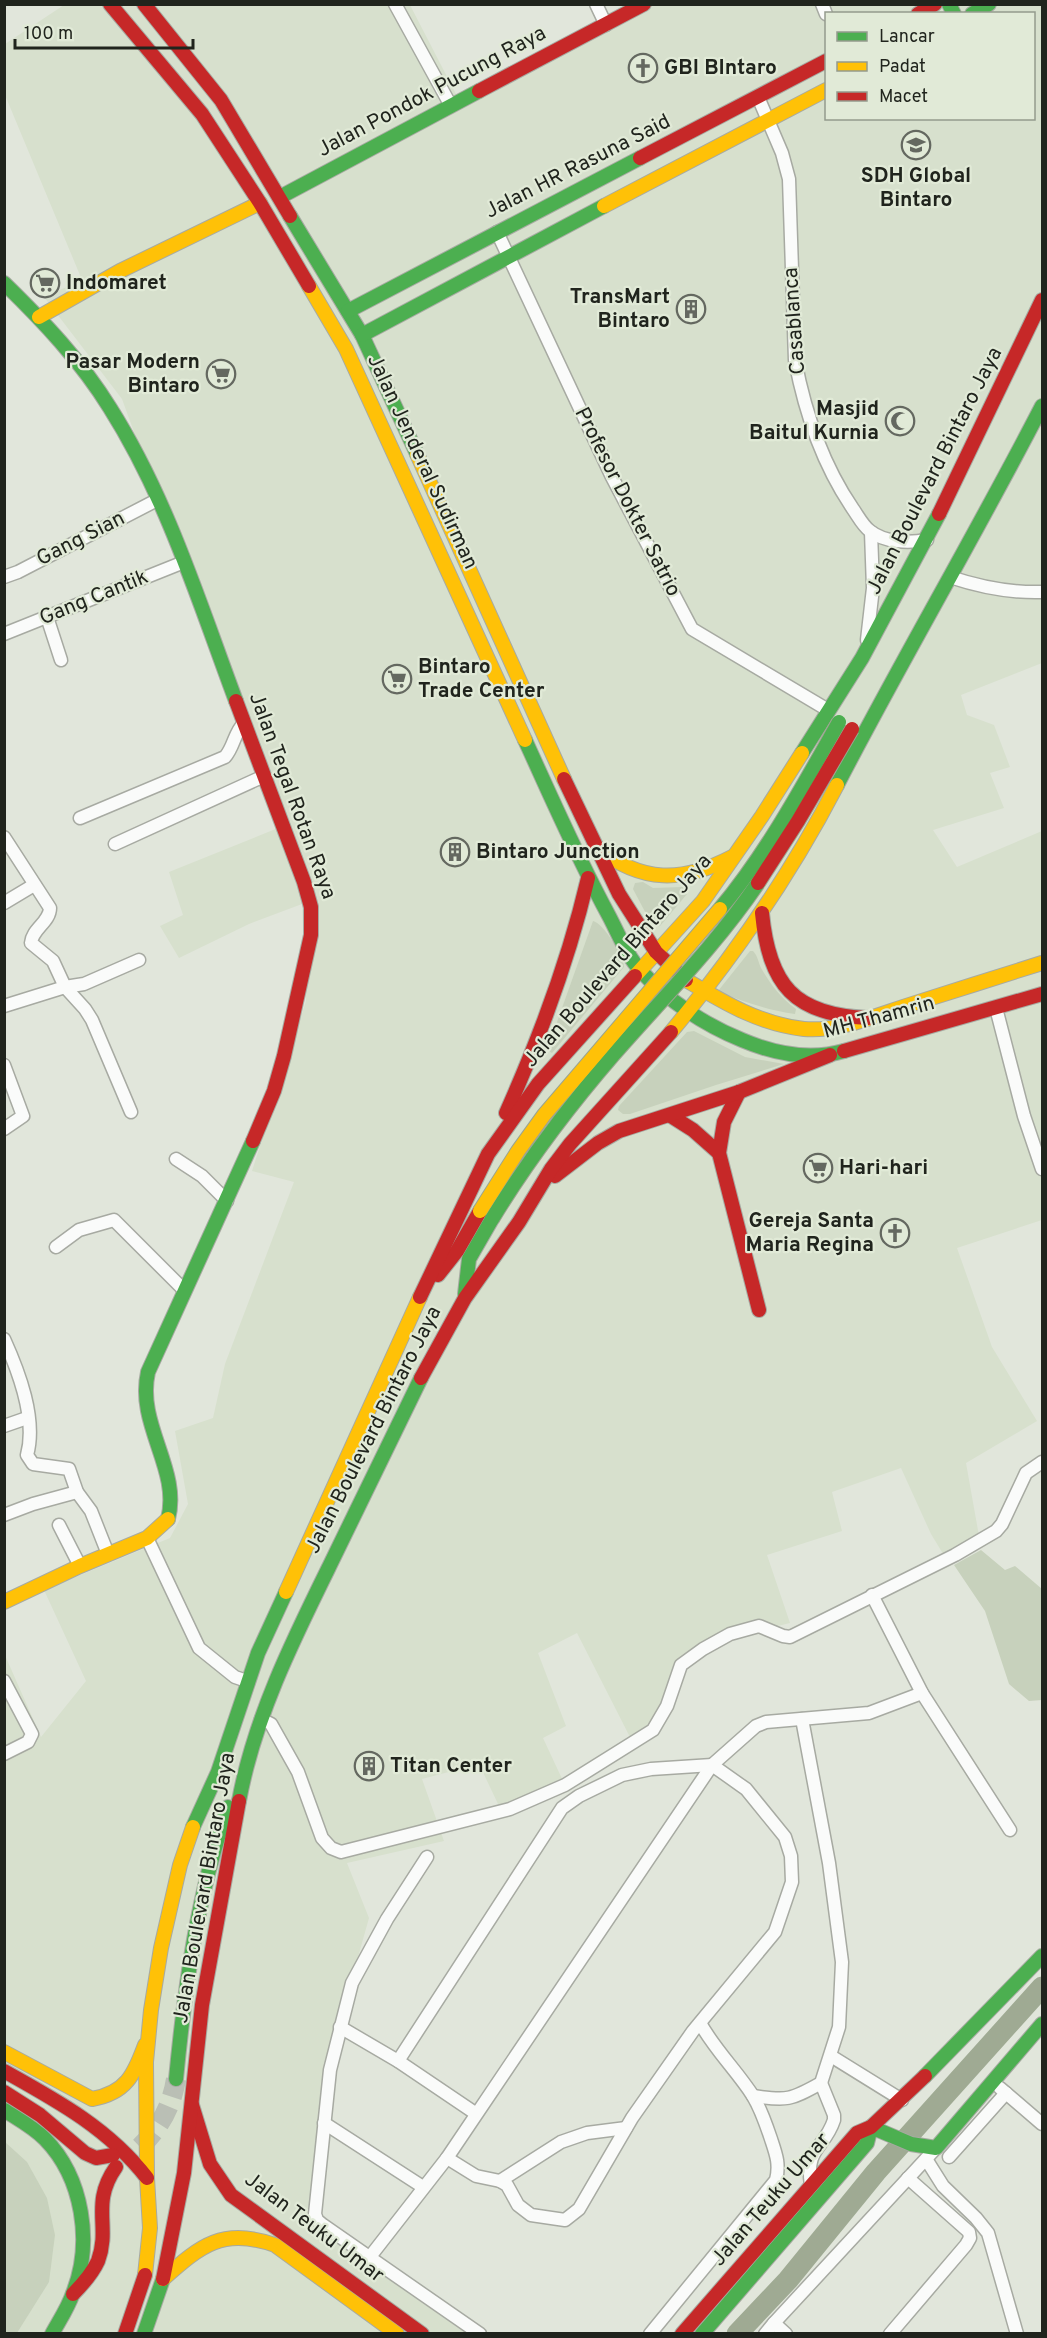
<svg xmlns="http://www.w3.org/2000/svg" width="1047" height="2338" font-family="Overpass,sans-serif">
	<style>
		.built { fill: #d7e0cd; fill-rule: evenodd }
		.green { fill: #c7d1bc }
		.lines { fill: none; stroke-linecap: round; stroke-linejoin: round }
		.river { stroke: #9faa93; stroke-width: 21 }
		.primary-tunnel { stroke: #babfb5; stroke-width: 20; stroke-dasharray: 20 10; stroke-linecap: butt }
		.street-casing { stroke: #a7aaa2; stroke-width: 15 }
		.fast-casing { stroke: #a7aaa2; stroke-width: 16 }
		.slow-casing { stroke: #a7aaa2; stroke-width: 16 }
		.jam-casing { stroke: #a7aaa2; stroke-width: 16 }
		.street { stroke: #fafbfa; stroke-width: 12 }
		.fast { stroke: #4caf50; stroke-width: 14 }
		.slow { stroke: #ffc107; stroke-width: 14 }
		.jam { stroke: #c62828; stroke-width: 14 }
		.fast-bridge-casing { stroke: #9ba48f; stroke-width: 16; stroke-linecap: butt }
		.slow-bridge-casing { stroke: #9ba48f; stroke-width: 16; stroke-linecap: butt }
		.jam-bridge-casing { stroke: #9ba48f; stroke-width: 16; stroke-linecap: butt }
		.fast-bridge { stroke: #4caf50; stroke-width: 14 }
		.slow-bridge { stroke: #ffc107; stroke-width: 14 }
		.jam-bridge { stroke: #c62828; stroke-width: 14 }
		.labels { text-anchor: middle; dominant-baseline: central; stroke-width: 4.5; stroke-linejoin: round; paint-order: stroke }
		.poi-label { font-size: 21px; font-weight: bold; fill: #20241d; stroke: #e1ead7; text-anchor: start }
		.street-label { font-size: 21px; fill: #20241d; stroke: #e1ead7 }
	</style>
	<rect width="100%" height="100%" fill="#e1e6db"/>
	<path class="built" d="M64,5H410L456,94L630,5H1042V663L961,695L967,715L994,725L1010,767L990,773L1004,808L933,830L957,867L1042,831V1220L957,1248L992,1347L1037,1421L966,1463L979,1536L945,1557L931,1534L901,1468L832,1492L842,1531L767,1555L790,1623L731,1637L681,1665L663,1712L633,1743L577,1633L538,1653L566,1726L543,1738L564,1783L499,1806L479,1764L422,1779L444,1841L347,1863L369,1918L328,2064L310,2225L466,2333H5L4,1653L41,1737L86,1681L44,1590L170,1538L188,1504L175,1431L213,1418L225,1364L294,1182L252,1171L306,1001L302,904L249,924L179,958L160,926L183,915L169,872L278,828L122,399L44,297L82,280L5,95V44ZM826,14H1034V118H826Z"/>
	<g class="green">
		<path d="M643,882L653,888L682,887L687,889V894L660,926L657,927L651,923L633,889L635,883Z"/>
		<path d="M593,921C603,923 624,956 624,967L552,1053L547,1050Z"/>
		<path d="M750,951H753C758,956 758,962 761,968C771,985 780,997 796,1009L795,1014C768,1010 743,1002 718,991Z"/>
		<path d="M694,1031L745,1057L784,1064L716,1085L630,1114H623L618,1110L619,1106L687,1032Z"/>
		<path d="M981,1550L1005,1570L1015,1566L1042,1589V1700L1029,1701L1009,1684L985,1611L954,1565Z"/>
		<path d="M5,2142L27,2162L47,2198L55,2235L49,2282L17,2333H5Z"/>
	</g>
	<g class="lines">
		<path class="river" d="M737,2334L788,2280L876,2172L1042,1987"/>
		<path class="primary-tunnel" d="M140,2147C159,2129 172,2106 176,2079"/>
		<g class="street-casing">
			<g id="street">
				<path d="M395,4L451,106"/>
				<path d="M596,4L606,25"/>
				<path d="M822,4L826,14"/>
				<path d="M758,97L782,153L789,179L795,360C805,413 823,465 853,509C858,516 863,526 870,531C885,543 909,543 927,540"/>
				<path d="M497,232L612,477L692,629L828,710"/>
				<path d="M4,577L18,572L157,500"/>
				<path d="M950,577C980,587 1011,593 1042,592"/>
				<path d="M47,617L61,660"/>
				<path d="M4,634L184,562"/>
				<path d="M867,640L873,588L871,532"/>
				<path d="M80,818L225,757C234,747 234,733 244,723"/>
				<path d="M4,837L50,908C50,922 32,929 31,943L53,961L65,987L85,1009L92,1020L131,1112"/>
				<path d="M115,844L264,776"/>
				<path d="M4,903L34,885"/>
				<path d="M4,1006L65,987L84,984L139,960"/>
				<path d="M996,1008L1024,1116L1042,1169"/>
				<path d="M4,1065L23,1116L4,1129"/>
				<path d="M176,1159L202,1176L227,1201"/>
				<path d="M56,1247L79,1230L114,1220L184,1290"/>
				<path d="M4,1339C19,1372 37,1419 27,1455L33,1464L69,1469L77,1492L91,1511L108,1554"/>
				<path d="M4,1426L27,1418"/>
				<path d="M4,1515L33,1504L77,1492"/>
				<path d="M59,1525L80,1566"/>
				<path d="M147,1538L199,1648L235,1677L247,1681"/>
				<path d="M872,1595L922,1693L1010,1830"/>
				<path d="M4,1681L32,1734L28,1742L4,1754"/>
				<path d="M261,1719L271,1724L298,1772L322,1838L331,1848L341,1852L510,1809L565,1785L653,1730L667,1706L681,1665L703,1649L730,1634L759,1626L783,1636L790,1637L955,1555L996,1531L1002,1524L1026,1473L1042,1462"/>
				<path d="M427,1857L387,1919L352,1983L330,2070L315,2214L317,2220L323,2225L480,2334"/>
				<path d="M340,2027L398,2061L475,2113"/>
				<path d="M831,2056L902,2100"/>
				<path d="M398,2061L562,1808L579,1796L622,1775L651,1769L712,1765L746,1789L785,1837L791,1856L792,1882L775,1932L693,2031L632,2118L579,2209L565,2220L531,2215L518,2205L507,2185L500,2181L476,2176L447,2158"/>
				<path d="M1000,2088L1042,2124"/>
				<path d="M753,2096C787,2101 791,2100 821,2083L839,2027L842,1962L829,1863L802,1719"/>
				<path d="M324,2123L423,2187"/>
				<path d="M949,2157L1006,2093"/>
				<path d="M926,2159L943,2186L976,2218L988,2233L1017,2334"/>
				<path d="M500,2181L561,2142L587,2133L626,2128"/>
				<path d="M811,2186C805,2146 824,2150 834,2120V2115L821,2083"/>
				<path d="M369,2258L447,2158L712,1765L756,1726L766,1722L869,1713L922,1693"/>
				<path d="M774,2323L936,2148"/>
				<path d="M650,2334L776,2180C780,2164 776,2154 771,2139C766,2124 761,2109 753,2096C737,2071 715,2050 700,2023"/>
				<path d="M765,2334L774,2323L786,2334"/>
				<path d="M890,2334L966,2245L970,2238L969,2232L908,2178"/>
			</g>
		</g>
		<g class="fast-casing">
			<g id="fast">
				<path d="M949,4L954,14"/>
				<path d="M972,14L989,4"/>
				<path d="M280,197L479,91"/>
				<path d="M290,216L362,335L417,454"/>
				<path d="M4,283C43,321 81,361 110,408C167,498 199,602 236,701"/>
				<path d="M348,311L640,158"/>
				<path d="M362,335L604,206"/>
				<path d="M525,740C552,799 578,859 609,916C619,935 627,956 641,971C668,1001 705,1025 742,1040C775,1054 809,1061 844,1051"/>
				<path d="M802,753L862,658L939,514"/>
				<path d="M837,785C903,658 976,534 1042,406"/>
				<path d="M465,1294L469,1259L492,1219"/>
				<path d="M168,1519C181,1469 136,1425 148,1372L253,1141"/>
				<path d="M239,1801C254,1719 292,1642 329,1567C360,1504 390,1441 421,1378"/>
				<path d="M193,1827L218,1772L258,1653L286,1592"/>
				<path d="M925,2076L1042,1956"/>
				<path d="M176,2079C185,1986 197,1895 228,1807"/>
				<path d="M4,2110C18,2119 33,2127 45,2139C83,2178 93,2243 73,2293C68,2308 59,2321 52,2334"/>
				<path d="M871,2127L911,2144L936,2148L1042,2024"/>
				<path d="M144,2334L163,2279"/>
				<path d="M702,2334L867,2143L871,2127"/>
			</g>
		</g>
		<g class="slow-casing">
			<g id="slow">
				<path d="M604,206L826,90"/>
				<path d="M309,286L346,349L525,740"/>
				<path d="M39,317L120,271L260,203"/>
				<path d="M417,454L564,779"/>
				<path d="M597,848C642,883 682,883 732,857"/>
				<path d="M635,976L703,901L762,816L802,753"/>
				<path d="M686,980C723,1002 759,1024 804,1029C837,1032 875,1016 906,1006C951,992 997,977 1042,963"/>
				<path d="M671,1032C735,955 791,874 837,785"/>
				<path d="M286,1592L420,1297"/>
				<path d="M4,1602L80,1566L147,1538L168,1519"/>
				<path d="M4,2052L92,2099C126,2093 134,2075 145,2045"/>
				<path d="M145,2275L150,2228L147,2178L146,2062L151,2010L161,1948L180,1865L193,1827"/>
				<path d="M163,2279C201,2245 223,2227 275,2245L397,2334"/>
			</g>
		</g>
		<g class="jam-casing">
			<g id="jam">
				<path d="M110,4L202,114L260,203L309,286"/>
				<path d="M144,4L221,100L290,216"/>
				<path d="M918,14L935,4"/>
				<path d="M479,91L644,4"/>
				<path d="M640,158L826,61"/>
				<path d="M939,514L1042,300"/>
				<path d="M236,701L304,882L311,907V935L284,1056L274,1091L253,1141"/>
				<path d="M564,779L619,894L656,952L686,980"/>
				<path d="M762,913C769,985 794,1015 868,1018"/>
				<path d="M844,1051L1042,994"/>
				<path d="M739,1092L724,1122L719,1153L759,1310"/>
				<path d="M506,1113C540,1037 569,959 588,878"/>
				<path d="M671,1116L693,1130L719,1153"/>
				<path d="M555,1176L598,1143L619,1131L739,1092L830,1055"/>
				<path d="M438,1275L457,1251L480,1211"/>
				<path d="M420,1297L488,1154L538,1084L635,976"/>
				<path d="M421,1378L465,1298L519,1222L551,1169L570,1144L671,1032"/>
				<path d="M4,2071C58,2101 109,2129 147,2178"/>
				<path d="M4,2092L40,2115L85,2153L96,2158L113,2155"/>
				<path d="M192,2105L210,2164L231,2195L422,2334"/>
				<path d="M163,2279L184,2173L202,2005L239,1801"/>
				<path d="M73,2294C83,2284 92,2274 98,2261C111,2226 90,2204 116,2167"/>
				<path d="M125,2334L145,2275"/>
				<path d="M682,2334L857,2133L871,2127L925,2076"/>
			</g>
		</g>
		<use href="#street" class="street"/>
		<use href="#fast" class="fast"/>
		<use href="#slow" class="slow"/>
		<use href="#jam" class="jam"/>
		<g class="fast-bridge-casing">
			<g id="fast-bridge">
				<path d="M720,909C767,853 803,786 839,722"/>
				<path d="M492,1219C528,1160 569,1106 614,1054C663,998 716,945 758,883"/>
			</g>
		</g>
		<g class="slow-bridge-casing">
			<path id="slow-bridge" d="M480,1211L518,1151L544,1115L720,909"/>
		</g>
		<g class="jam-bridge-casing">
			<path id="jam-bridge" d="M758,883L798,821L852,729"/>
		</g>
		<use href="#fast-bridge" class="fast-bridge"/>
		<use href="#slow-bridge" class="slow-bridge"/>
		<use href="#jam-bridge" class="jam-bridge"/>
	</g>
	<defs>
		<g id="church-ring" transform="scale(1.5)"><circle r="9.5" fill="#e1ead7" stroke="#646860" stroke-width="1.5"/><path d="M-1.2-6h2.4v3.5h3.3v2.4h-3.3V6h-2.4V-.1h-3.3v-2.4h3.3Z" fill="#646860"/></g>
		<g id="school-ring" transform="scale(1.5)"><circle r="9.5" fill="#e1ead7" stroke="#646860" stroke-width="1.5"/><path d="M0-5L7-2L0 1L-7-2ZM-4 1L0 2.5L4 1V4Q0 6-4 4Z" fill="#646860"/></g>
		<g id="supermarket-ring" transform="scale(1.5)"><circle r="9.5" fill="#e1ead7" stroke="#646860" stroke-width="1.5"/><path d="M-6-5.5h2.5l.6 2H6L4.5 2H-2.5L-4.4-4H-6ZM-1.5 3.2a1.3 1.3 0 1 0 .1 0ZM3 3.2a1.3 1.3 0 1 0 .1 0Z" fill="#646860"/></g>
		<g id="building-ring" transform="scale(1.5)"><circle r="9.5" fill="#e1ead7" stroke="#646860" stroke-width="1.5"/><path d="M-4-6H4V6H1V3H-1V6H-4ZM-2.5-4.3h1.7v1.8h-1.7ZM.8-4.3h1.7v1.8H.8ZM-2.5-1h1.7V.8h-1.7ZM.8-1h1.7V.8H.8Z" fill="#646860"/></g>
		<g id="mosque-ring" transform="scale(1.5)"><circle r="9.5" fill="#e1ead7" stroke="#646860" stroke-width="1.5"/><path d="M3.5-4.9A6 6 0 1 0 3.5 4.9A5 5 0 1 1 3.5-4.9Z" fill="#646860"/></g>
	</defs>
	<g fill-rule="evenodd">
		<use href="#church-ring" x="643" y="68"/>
		<use href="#school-ring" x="916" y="145"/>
		<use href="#supermarket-ring" x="45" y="283"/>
		<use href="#building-ring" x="691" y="309"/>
		<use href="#supermarket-ring" x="221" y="374"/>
		<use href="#mosque-ring" x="900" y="421"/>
		<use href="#supermarket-ring" x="397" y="679"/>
		<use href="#building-ring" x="455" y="852"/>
		<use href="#supermarket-ring" x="818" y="1168"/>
		<use href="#church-ring" x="895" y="1233"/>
		<use href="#building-ring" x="369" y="1766"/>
	</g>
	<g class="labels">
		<g class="poi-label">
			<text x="664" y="68">GBI BIntaro</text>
			<text x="916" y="176" text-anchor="middle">SDH Global<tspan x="916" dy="24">Bintaro</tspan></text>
			<text x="66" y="283">Indomaret</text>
			<text x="670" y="297" text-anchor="end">TransMart<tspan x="670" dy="24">Bintaro</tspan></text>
			<text x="200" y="362" text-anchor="end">Pasar Modern<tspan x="200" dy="24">Bintaro</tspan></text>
			<text x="879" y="409" text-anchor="end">Masjid<tspan x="879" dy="24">Baitul Kurnia</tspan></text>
			<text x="418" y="667">Bintaro<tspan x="418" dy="24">Trade Center</tspan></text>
			<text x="476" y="852">Bintaro Junction</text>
			<text x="839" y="1168">Hari-hari</text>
			<text x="874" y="1221" text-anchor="end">Gereja Santa<tspan x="874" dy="24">Maria Regina</tspan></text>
			<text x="390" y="1766">Titan Center</text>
		</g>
		<g class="street-label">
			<text transform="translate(432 92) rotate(-28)">Jalan Pondok Pucung Raya</text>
			<text transform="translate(578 167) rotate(-27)">Jalan HR Rasuna Said</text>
			<text transform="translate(795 321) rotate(-94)">Casablanca</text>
			<text transform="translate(422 462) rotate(65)">Jalan Jenderal Sudirman</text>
			<text transform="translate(935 471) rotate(-63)">Jalan Boulevard Bintaro Jaya</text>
			<text transform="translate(627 502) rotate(63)">Profesor Dokter Satrio</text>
			<text transform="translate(81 539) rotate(-27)">Gang Sian</text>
			<text transform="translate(94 598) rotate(-22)">Gang Cantik</text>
			<text transform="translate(292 796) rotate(70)">Jalan Tegal Rotan Raya</text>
			<text transform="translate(618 961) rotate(-49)">Jalan Boulevard Bintaro Jaya</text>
			<text transform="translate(879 1018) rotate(-15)">MH Thamrin</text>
			<text transform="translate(374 1430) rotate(-63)">Jalan Boulevard Bintaro Jaya</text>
			<text transform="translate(205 1888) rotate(-80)">Jalan Boulevard Bintaro Jaya</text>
			<text transform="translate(771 2200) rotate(-49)">Jalan Teuku Umar</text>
			<text transform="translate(314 2228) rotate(37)">Jalan Teuku Umar</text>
		</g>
	</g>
	<rect width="1047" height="2338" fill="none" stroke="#20241d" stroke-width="12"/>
	<rect x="825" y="12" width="210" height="108" fill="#e1ead7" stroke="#949b8d" stroke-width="1.5"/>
	<rect x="837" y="32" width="30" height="9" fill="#4caf50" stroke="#949b8d" stroke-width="1.5"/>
	<text x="879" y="42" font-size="18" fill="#20241d">Lancar</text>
	<rect x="837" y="62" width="30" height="9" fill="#ffc107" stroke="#949b8d" stroke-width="1.5"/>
	<text x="879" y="72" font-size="18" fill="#20241d">Padat</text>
	<rect x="837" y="92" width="30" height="9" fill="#c62828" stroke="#949b8d" stroke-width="1.5"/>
	<text x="879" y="102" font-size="18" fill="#20241d">Macet</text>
	<path d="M15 39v9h178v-9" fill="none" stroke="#20241d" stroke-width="3"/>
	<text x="24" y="39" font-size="18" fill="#20241d" stroke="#e1ead7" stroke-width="4.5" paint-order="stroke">100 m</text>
</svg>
